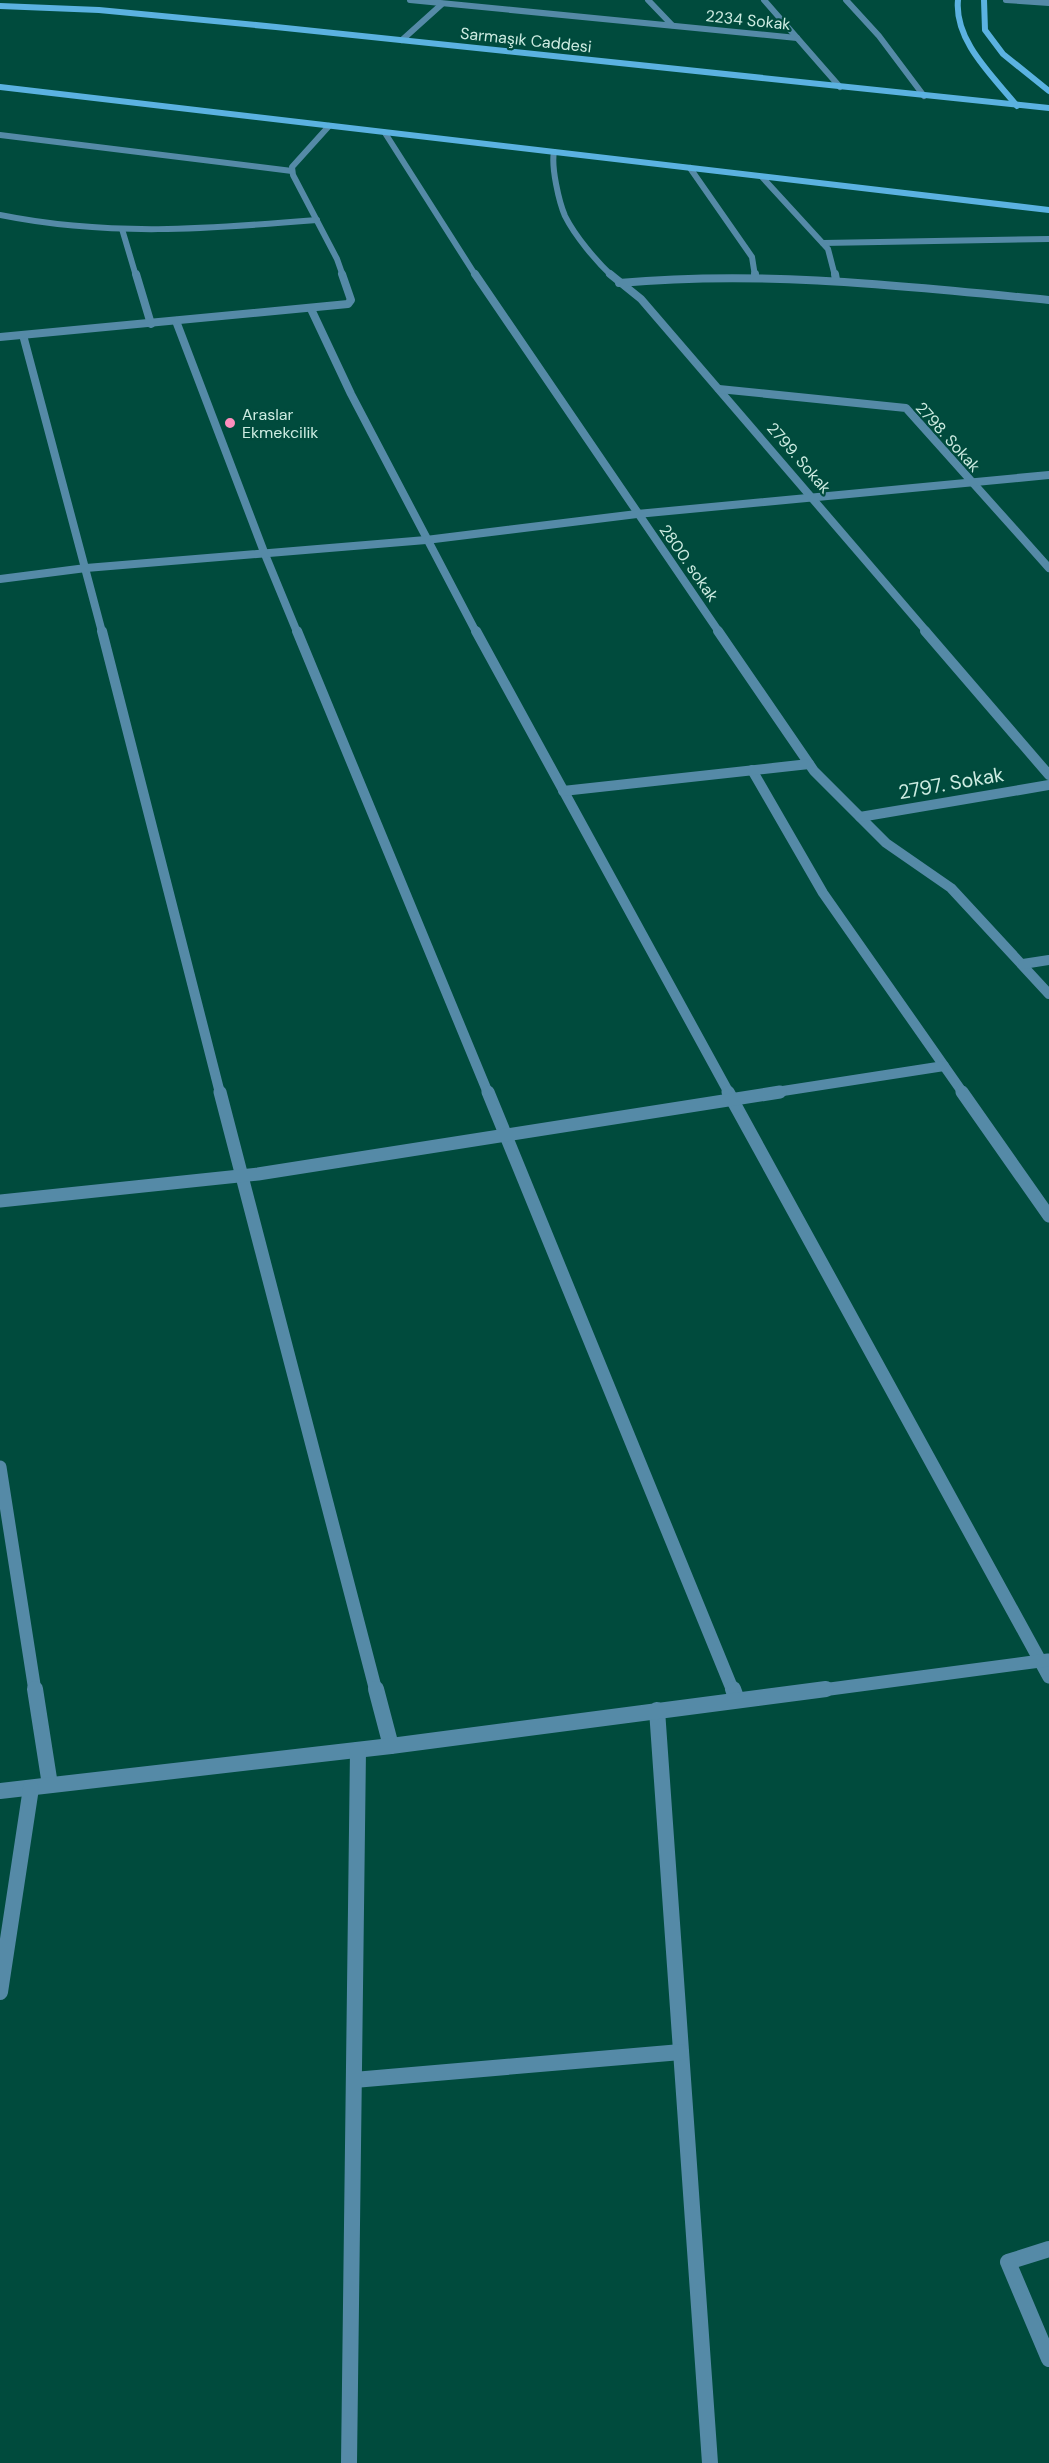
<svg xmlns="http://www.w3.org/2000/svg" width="1049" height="2463" font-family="'DM Sans',sans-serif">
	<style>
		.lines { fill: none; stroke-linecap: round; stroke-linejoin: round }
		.street-far4 { stroke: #558aa7; stroke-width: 6 }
		.street-far3 { stroke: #558aa7; stroke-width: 8 }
		.street-far2 { stroke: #558aa7; stroke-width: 10 }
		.street-far1 { stroke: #558aa7; stroke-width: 13 }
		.street { stroke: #558aa7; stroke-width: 16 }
		.secondary { stroke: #5bb2e1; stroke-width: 6 }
		.poi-dot { fill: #fe8ebd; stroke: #004b3d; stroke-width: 2 }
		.labels { text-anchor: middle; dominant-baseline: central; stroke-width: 4.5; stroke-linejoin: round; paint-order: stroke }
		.far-street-label { font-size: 16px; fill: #cdece2; stroke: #004b3d }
		.far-poi-label { font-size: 16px; fill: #cdece2; stroke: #004b3d; text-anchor: start }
		.street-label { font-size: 20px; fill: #cdece2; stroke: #004b3d }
	</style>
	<rect width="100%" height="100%" fill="#004b3d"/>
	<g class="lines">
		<g class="street-far4">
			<path d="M410,0L797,38"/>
			<path d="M648,0L672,25"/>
			<path d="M764,0L840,87"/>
			<path d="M846,0L879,36L924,96"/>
			<path d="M1006,0L1049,3"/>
			<path d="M402,40L442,4"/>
			<path d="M329,126L292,167L293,175L337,259L343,276"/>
			<path d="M385,133L476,276"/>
			<path d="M0,135L292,171"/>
			<path d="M554,152C551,167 559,202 565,216C575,236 596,261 612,276"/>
			<path d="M690,168L752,257L755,276"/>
			<path d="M762,177L828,249L835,276"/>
			<path d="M0,215C109,237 207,229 317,220"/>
			<path d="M122,229L136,276"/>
			<path d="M823,243L1049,239"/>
		</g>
		<g class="street-far3">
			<path d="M136,274L151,324"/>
			<path d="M475,274L719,632"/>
			<path d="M610,274L641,299L927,632"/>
			<path d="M755,274V277"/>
			<path d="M835,274L836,280"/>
			<path d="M619,283C765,270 904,286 1049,300"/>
			<path d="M311,309L351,394L476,632"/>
			<path d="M176,321L264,552L297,632"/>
			<path d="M23,335L102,632"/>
			<path d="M0,337L348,304L351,300L342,274"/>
			<path d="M719,389L906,408L1049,568"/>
			<path d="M0,579L86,568L426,540L637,514L1049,475"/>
		</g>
		<g class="street-far2">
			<path d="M102,631L220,1093"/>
			<path d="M297,631L488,1093"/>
			<path d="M476,631L729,1093"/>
			<path d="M718,631L814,771L886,843L951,888L1049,994"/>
			<path d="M925,631L1049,775"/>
			<path d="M752,770L823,893L963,1093"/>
			<path d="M563,791L809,764"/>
			<path d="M860,817L1049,785"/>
			<path d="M1023,964L1049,960"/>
			<path d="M770,1093L944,1066"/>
		</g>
		<g class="street-far1">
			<path d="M220,1092L376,1691"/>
			<path d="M488,1092L733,1691"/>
			<path d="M728,1092L1049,1677"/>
			<path d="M962,1092L1049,1216"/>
			<path d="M0,1201L258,1174L780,1092"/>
			<path d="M0,1467L35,1691"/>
			<path d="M815,1691L1048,1660"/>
		</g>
		<g class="street">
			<path d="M35,1689L50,1785"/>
			<path d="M376,1689L391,1746"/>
			<path d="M733,1689L737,1700"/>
			<path d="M657,1710L710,2463"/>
			<path d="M0,1791L391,1746L826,1689"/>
			<path d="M0,1992L31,1788"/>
			<path d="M354,2080L681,2052"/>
			<path d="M1049,2249L1008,2262L1049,2359"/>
			<path d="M349,2463L358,1750"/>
		</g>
		<g class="secondary">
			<path d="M958,0C954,41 993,76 1017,106"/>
			<path d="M984,0L985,30L1003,54L1049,91"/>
			<path d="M0,6L99,10L276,27L1049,108"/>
			<path d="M0,87L1049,210"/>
		</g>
	</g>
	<circle class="poi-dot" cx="230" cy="423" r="6"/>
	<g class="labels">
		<g class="far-street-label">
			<text transform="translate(748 20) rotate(6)">2234 Sokak</text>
			<text transform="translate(526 40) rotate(6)">Sarmaşık Caddesi</text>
			<text transform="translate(948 437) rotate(48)">2798. Sokak</text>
			<text transform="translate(799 458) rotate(49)">2799. Sokak</text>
			<text transform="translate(689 563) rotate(55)">2800. sokak</text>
		</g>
		<g class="far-poi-label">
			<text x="242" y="414">Araslar<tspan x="242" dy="18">Ekmekcilik</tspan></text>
		</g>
		<g class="street-label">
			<text transform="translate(951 783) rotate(-10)">2797. Sokak</text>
		</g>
	</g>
</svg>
